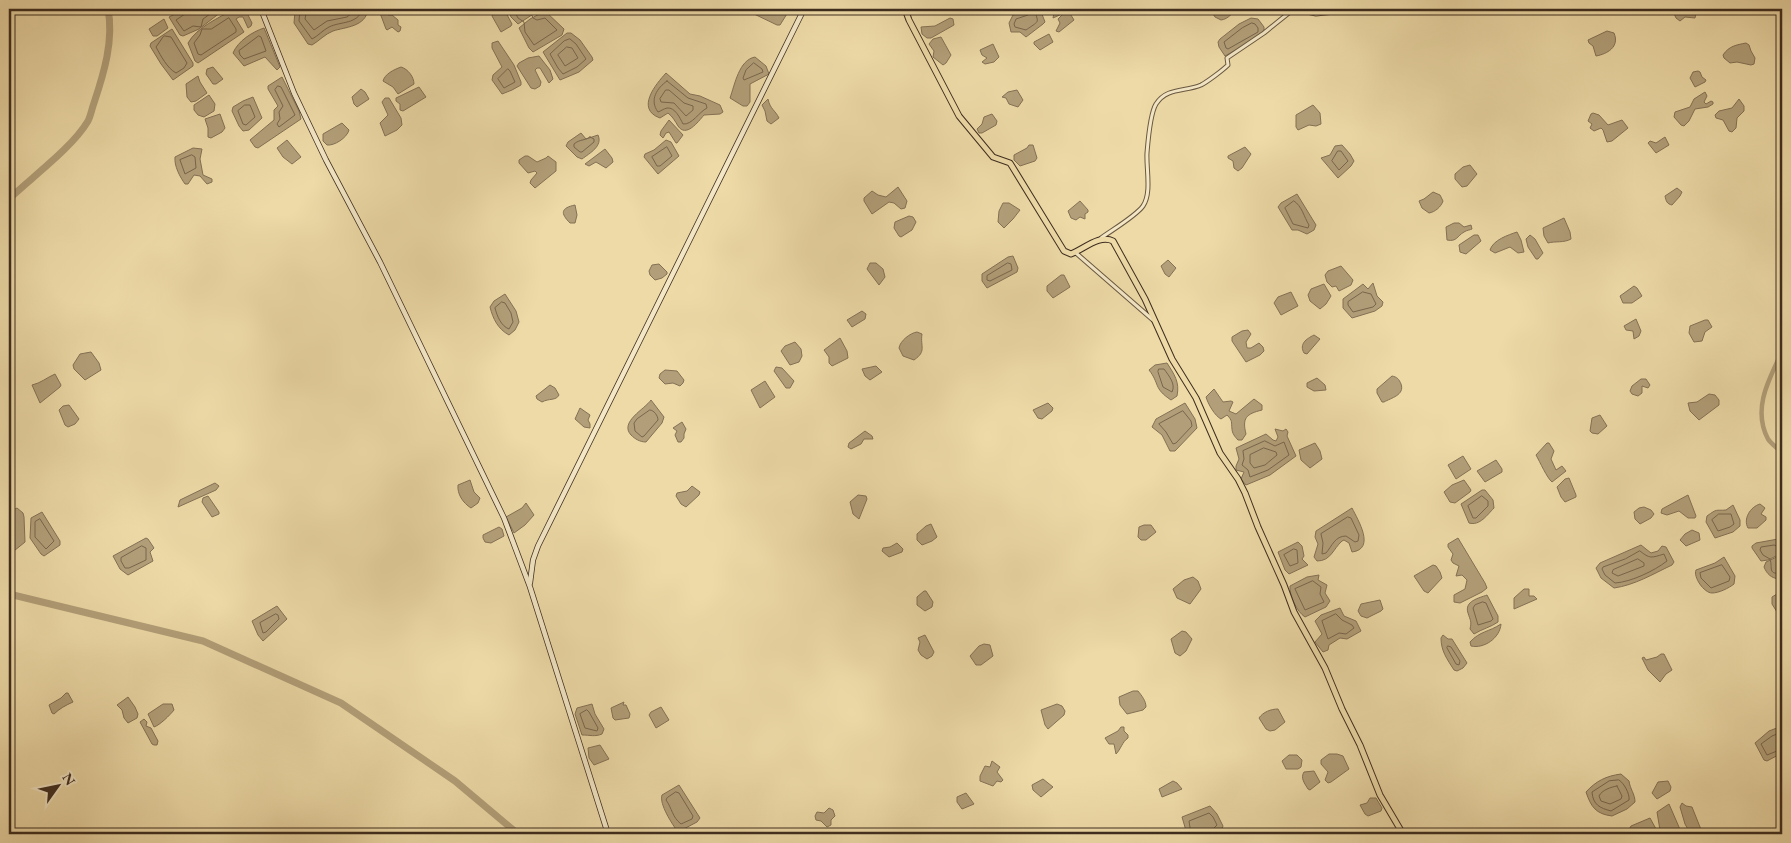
<svg xmlns="http://www.w3.org/2000/svg" width="1791" height="843" font-family="'EB Garamond',serif">
	<style>
		.water { fill: #b29f79; stroke: #847155 }
		.lines { fill: none; stroke-linecap: round; stroke-linejoin: round }
		.shore { stroke: #78664c; stroke-width: 1 }
		.canal { stroke: #b29f79; stroke-width: 4.5 }
		.river { stroke: #b29f79; stroke-width: 7 }
		.minor-casing { stroke: #6a5841; stroke-width: 5 }
		.secondary-casing { stroke: #3e2d1f; stroke-width: 6 }
		.primary-casing { stroke: #3e2d1f; stroke-width: 7 }
		.minor { stroke: #f3e7c6; stroke-width: 3 }
		.secondary { stroke: #f3e7c6; stroke-width: 4.5 }
		.primary { stroke: #eddaa7; stroke-width: 5 }
	</style>
	<rect width="100%" height="100%" fill="#eddaa7"/>
	<filter id="stains"><feTurbulence type="fractalNoise" baseFrequency=".004" numOctaves="4"/><feColorMatrix values="0 0 0 0 .2 0 0 0 0 .09 0 0 0 0 .02 0 0 0 .5 -.17"/></filter>
	<radialGradient id="worn" r=".72"><stop offset=".6" stop-color="#630" stop-opacity="0"/><stop offset="1" stop-color="#630" stop-opacity=".3"/></radialGradient>
	<g class="water">
		<path d="M185,9H225L199,29L183,36L180,35L169,17Z"/>
		<path d="M234,9H245L252,23L251,26L248,28L243,17H239L236,19L244,32L198,63L195,61L188,43C197,27 219,18 234,9Z"/>
		<path d="M300,9H368C366,27 345,27 333,31C325,34 319,41 312,45L308,44L294,23L295,11Z"/>
		<path d="M374,9H390V13L386,10L388,15H392L398,20V25L401,27L400,31L398,32L392,27L387,30L386,29L380,13Z"/>
		<path d="M501,9H504L512,24L511,26L501,32L492,16L493,13Z"/>
		<path d="M508,9H541L518,24L511,17Z"/>
		<path d="M747,9H790L780,25H777L752,13Z"/>
		<path d="M1035,9H1040L1045,22L1043,24L1026,37L1020,32H1011L1009,23L1013,15Z"/>
		<path d="M1046,9H1070L1069,12L1074,20L1059,32L1056,31L1060,23L1058,19L1064,13L1053,18L1054,13H1048V10Z"/>
		<path d="M1210,9H1239C1232,12 1229,19 1221,20L1215,17Z"/>
		<path d="M1672,9H1697L1695,18L1685,17L1680,21L1676,18Z"/>
		<path d="M545,11L564,29L562,35L533,52L529,48L519,28L530,19Z"/>
		<path d="M950,18L953,19L954,25L931,38H927L922,34L921,27L935,26Z"/>
		<path d="M1251,18L1258,19L1264,27V34L1225,56L1219,47L1218,42L1220,39L1239,24Z"/>
		<path d="M164,19L168,28L157,36H153L149,29Z"/>
		<path d="M264,28L280,67L277,70L265,57L244,66L233,53C238,41 252,32 264,28Z"/>
		<path d="M172,29L193,63V66L173,80L161,64L150,46L151,43Z"/>
		<path d="M1607,31L1614,33C1620,47 1607,54 1596,56L1593,46L1589,43L1588,40Z"/>
		<path d="M567,33H571L580,40L592,57L593,60L579,72L560,80L543,52Z"/>
		<path d="M1049,34L1053,42L1040,50L1034,44V42Z"/>
		<path d="M941,37L951,55L946,63L943,65L933,57L934,51L929,44L933,39Z"/>
		<path d="M498,41L514,65L521,82V85L512,90L502,94L492,80L493,75L502,67L492,48V43Z"/>
		<path d="M1746,43L1749,45L1751,51L1755,58L1754,64L1751,65L1737,62L1730,63L1724,58L1723,55C1729,46 1736,45 1746,43Z"/>
		<path d="M993,44L999,57L994,62L985,64L982,62L987,58L982,55L980,50Z"/>
		<path d="M539,56L550,70L553,79L549,83L540,68H537L535,70L541,82L540,86L535,89L531,88L517,66L519,63L528,58Z"/>
		<path d="M755,57L766,66L769,74L750,84V102L747,106H743L730,98C735,84 739,60 755,57Z"/>
		<path d="M213,67L223,79L216,84H213L206,74L207,69Z"/>
		<path d="M401,67C408,69 414,77 414,84L398,94L393,87L383,81C385,74 393,70 401,67Z"/>
		<path d="M1698,71L1700,72L1702,77L1706,80L1705,82L1695,87L1690,78L1693,72Z"/>
		<path d="M666,73L690,94L700,96L720,105L723,112L720,114L704,115C698,122 686,138 678,126C675,121 673,117 668,113L660,118C635,109 656,84 666,73Z"/>
		<path d="M198,76L200,82L207,93L196,101L191,102L187,97L186,84Z"/>
		<path d="M282,77L299,111L301,119L258,148L255,147L250,140L274,120V110L278,106L268,89V86Z"/>
		<path d="M419,87L426,97L403,111L400,110V104L396,101V98Z"/>
		<path d="M361,89L365,92L369,99L357,107L354,104L352,97Z"/>
		<path d="M1017,90L1023,100L1018,107L1009,104L1006,98L1002,97L1008,92Z"/>
		<path d="M1705,92L1707,96L1704,102L1706,104L1711,101L1713,102V104L1708,107L1695,109L1689,121L1684,126L1681,125L1674,117L1675,112L1690,107L1694,99Z"/>
		<path d="M209,95L215,104L214,111L204,117L198,115L194,110V105Z"/>
		<path d="M253,97L262,118L249,130L243,131L239,126L232,111L233,107L243,101Z"/>
		<path d="M385,98H389L401,118L402,125L397,130L385,136L380,123L388,115L382,102Z"/>
		<path d="M768,99C770,109 775,110 779,118L771,124L767,121L765,111L762,105Z"/>
		<path d="M1739,99L1744,106V111L1737,118L1736,128L1732,132L1729,131L1723,120L1716,118L1715,115L1719,111L1732,108Z"/>
		<path d="M1313,105L1320,113L1321,124L1316,126L1309,125L1298,130L1296,127V115Z"/>
		<path d="M1593,113L1599,115L1608,125L1622,120L1628,128L1612,141L1607,142L1603,130L1601,128L1594,131L1590,128L1592,124L1588,121L1591,114Z"/>
		<path d="M220,114L225,128L222,132L211,138L208,137V128L205,119Z"/>
		<path d="M992,114L997,121L996,125L982,133H979L977,129L982,124L984,117Z"/>
		<path d="M669,120L683,135L677,143H676L669,132L666,133L663,138L660,135L661,131Z"/>
		<path d="M342,123L349,130C347,138 334,146 327,145L323,141V134Z"/>
		<path d="M581,133L586,139L598,135C603,146 590,153 582,159L577,157L566,146L568,142Z"/>
		<path d="M1665,137L1669,145L1656,153L1648,143L1650,141L1656,143Z"/>
		<path d="M287,140L301,157L292,164L283,157L277,148Z"/>
		<path d="M666,140L671,142L679,156L658,174L644,157L645,154L654,150Z"/>
		<path d="M1029,145H1033L1037,158L1035,161L1020,166L1014,160V155L1027,148Z"/>
		<path d="M1342,145L1350,154L1354,161L1351,166L1338,178L1321,158L1330,155L1335,146Z"/>
		<path d="M1245,147L1251,154L1242,168L1238,171L1234,168L1233,161L1228,158V156Z"/>
		<path d="M193,148L202,149L200,159L203,175L212,179V182L207,184L200,176L194,175L188,184H185C180,177 174,166 175,157Z"/>
		<path d="M605,149L612,158L613,162L606,168L596,162L589,166L585,164Z"/>
		<path d="M525,156H528L537,162L546,158L548,156L556,162V171L535,188L530,183L531,180L537,173L535,171L528,173L519,163V160Z"/>
		<path d="M1470,165L1477,174L1467,186L1462,187L1455,179V174L1463,167Z"/>
		<path d="M898,187L907,201L905,208L901,209L894,203L889,202L872,214L864,201V198L872,191L878,195L886,197Z"/>
		<path d="M1677,188L1682,192L1680,196L1672,205C1667,204 1666,201 1665,196Z"/>
		<path d="M1433,192L1440,195L1443,201C1441,207 1435,212 1429,213L1422,208L1419,201L1424,199Z"/>
		<path d="M1297,194L1316,225L1314,230L1307,234L1298,230H1292L1278,207L1281,203Z"/>
		<path d="M1080,201L1088,210V212L1085,214V219L1080,217L1076,220L1071,218L1068,211Z"/>
		<path d="M1003,203H1009L1020,210L1013,219L1004,228L998,222L999,211Z"/>
		<path d="M575,205L577,215L575,223H570C560,213 561,208 575,205Z"/>
		<path d="M909,216L913,217L916,222L912,230L901,237L899,236L894,228L895,222Z"/>
		<path d="M1564,218L1570,232L1571,239C1564,243 1555,241 1548,243L1544,236L1543,228Z"/>
		<path d="M1454,223H1459L1464,227L1471,225L1472,229C1470,230 1467,230 1464,232C1457,236 1457,242 1447,240L1446,227Z"/>
		<path d="M1517,232L1521,240L1524,252L1518,253L1510,247L1495,253L1490,250C1493,240 1508,235 1517,232Z"/>
		<path d="M1474,235H1478L1481,241L1466,254L1460,252L1459,245Z"/>
		<path d="M1530,235L1535,239L1543,253L1538,259H1536L1528,247L1526,239Z"/>
		<path d="M1013,256L1018,268L1017,272L987,288L982,281V274L1008,257Z"/>
		<path d="M1168,260L1176,268L1169,277L1165,274L1161,266Z"/>
		<path d="M870,263H876L883,269L885,277L879,285L867,269Z"/>
		<path d="M659,264L667,272V274L662,278L655,280L650,275L649,271L652,265Z"/>
		<path d="M1341,266L1353,280L1351,285L1339,291L1336,286L1332,287L1327,282L1325,275L1328,271Z"/>
		<path d="M1061,275H1064L1070,287L1053,298L1047,291V286Z"/>
		<path d="M1373,283L1377,296L1383,302L1382,306L1375,311L1352,318L1343,308V299L1363,284L1368,289Z"/>
		<path d="M1324,284L1331,296L1326,304L1320,309L1310,301L1308,295L1311,289Z"/>
		<path d="M1634,286L1637,288L1642,296L1632,303H1623L1620,296Z"/>
		<path d="M1291,292L1298,306L1281,315L1274,303L1278,297Z"/>
		<path d="M505,294L516,311L519,322L515,330L509,335C498,329 493,319 490,307L494,301Z"/>
		<path d="M862,311L866,314L865,319L852,327L847,320Z"/>
		<path d="M1636,319L1641,331L1639,336L1634,339L1633,331L1626,330L1624,326Z"/>
		<path d="M1705,320H1708L1712,327L1705,332L1702,341L1694,342L1689,333L1690,326Z"/>
		<path d="M1248,330L1251,334L1246,342L1247,348H1251L1259,343L1263,347L1264,351L1260,355L1246,362L1232,341V337L1242,331Z"/>
		<path d="M917,332L922,334C920,347 927,351 914,360L903,356L899,348C900,341 910,333 917,332Z"/>
		<path d="M1314,335L1320,339L1307,354L1304,353C1299,344 1306,339 1314,335Z"/>
		<path d="M840,338L847,351L848,358L832,366L829,363V357L824,350Z"/>
		<path d="M795,342L801,349L802,356L799,362L790,365L781,351L785,346Z"/>
		<path d="M91,352L99,363L101,370L85,380L74,369L73,365L80,354Z"/>
		<path d="M1167,363C1174,374 1180,382 1177,396L1171,400C1153,388 1160,384 1149,370L1155,365Z"/>
		<path d="M876,366L882,372L870,380L865,376L862,369Z"/>
		<path d="M776,367L782,368L794,381L790,388H786L774,371Z"/>
		<path d="M665,370L677,371L684,380L683,383L680,386L673,383L665,384L659,378L660,374Z"/>
		<path d="M55,374L61,385L60,387L40,403L32,385C41,383 46,378 55,374Z"/>
		<path d="M1392,376C1397,377 1399,379 1401,384C1405,395 1391,398 1384,402H1382L1377,393V389Z"/>
		<path d="M1317,378L1325,385L1326,390L1314,391L1307,387V383Z"/>
		<path d="M1641,379H1646L1650,385L1648,388L1642,386V393L1638,396L1632,394L1630,391L1632,386Z"/>
		<path d="M765,381L775,397L760,408L751,390Z"/>
		<path d="M550,385L555,388L559,395C556,401 549,398 542,402L537,399L536,396Z"/>
		<path d="M1214,389L1223,402L1231,401L1233,402L1229,411L1236,414L1254,399L1262,405V410C1246,414 1242,418 1246,434L1242,440H1238C1235,437 1232,433 1232,429C1231,422 1233,421 1227,415L1221,419C1215,416 1208,404 1206,397Z"/>
		<path d="M1709,394L1715,395L1719,400V405L1699,420L1690,411L1688,403L1697,402Z"/>
		<path d="M651,400L664,417L662,423L646,442C640,442 635,439 631,435C619,422 645,409 651,400Z"/>
		<path d="M1048,403L1053,408L1052,411L1042,419L1038,418L1033,410Z"/>
		<path d="M1185,403L1195,419L1197,428L1175,451H1170L1162,435L1152,427L1156,419Z"/>
		<path d="M69,405L79,419L75,424L68,427L65,425L59,410L63,406Z"/>
		<path d="M580,408L590,415L588,420L590,424V428L584,427L575,419Z"/>
		<path d="M1600,415L1607,426L1598,434L1592,433L1590,431L1592,418Z"/>
		<path d="M682,422L686,429L684,434V438L681,442H678L675,435L677,431L673,428Z"/>
		<path d="M1275,429L1283,431L1286,429L1288,432L1287,436L1296,456L1270,475L1246,485L1241,479L1244,472L1236,470V466L1239,459L1236,448L1266,434L1273,440L1276,441L1278,437Z"/>
		<path d="M865,431L872,436L873,439H864L861,444L851,449L848,447L849,443Z"/>
		<path d="M1315,443L1320,451L1322,459L1310,468L1301,460L1299,450Z"/>
		<path d="M1547,443H1549L1554,451L1551,459L1556,470L1562,466L1566,471L1552,482C1547,478 1540,462 1536,455Z"/>
		<path d="M1463,456L1471,469L1456,479L1448,465Z"/>
		<path d="M1496,460L1502,469V472L1485,482L1477,471Z"/>
		<path d="M1569,478L1576,495V497L1565,502L1561,497L1557,487L1565,479Z"/>
		<path d="M470,480L474,492L480,498L478,503L471,508C463,503 457,494 458,485Z"/>
		<path d="M1464,480L1471,490L1470,492L1455,503L1450,502L1444,492L1452,485Z"/>
		<path d="M215,483L219,486L216,490L178,507L180,500Z"/>
		<path d="M692,486L700,492L699,495L686,507L681,504L676,496L677,493L687,491Z"/>
		<path d="M1482,490H1485L1493,500L1494,508C1487,515 1480,526 1469,523L1461,504Z"/>
		<path d="M858,495L866,496L867,499L859,519L853,514L850,502Z"/>
		<path d="M1688,495L1696,516L1695,518H1688L1679,511L1667,515L1661,513L1662,509Z"/>
		<path d="M208,496L219,512V514L212,517L202,502L203,498Z"/>
		<path d="M526,503L534,515L525,525L514,533L506,517L522,508Z"/>
		<path d="M1760,504L1765,508L1761,514L1766,517V520L1757,528H1748C1743,519 1750,507 1760,504Z"/>
		<path d="M1733,505L1740,520V526L1733,532L1715,538L1706,522L1707,516C1718,508 1715,511 1726,510Z"/>
		<path d="M1644,507L1651,510L1654,514L1651,518L1640,524L1635,519L1634,512L1639,508Z"/>
		<path d="M17,508L23,513L24,517L25,542L9,555V512Z"/>
		<path d="M1352,508C1358,520 1376,549 1352,552L1349,543L1344,540L1342,541C1333,549 1331,561 1317,561L1314,557L1318,544L1315,537L1316,531Z"/>
		<path d="M42,512L60,541V545L44,556L41,554L30,538L31,518Z"/>
		<path d="M931,524L937,537L932,541L922,545L917,540V534L926,526Z"/>
		<path d="M1144,525H1151L1156,532L1146,540H1141L1138,537L1139,527Z"/>
		<path d="M499,527L502,529L504,536L491,543L485,542L483,538V535Z"/>
		<path d="M1692,530L1699,533L1700,540L1686,546L1680,540L1685,534Z"/>
		<path d="M146,538L148,539L154,548L150,552L153,561L128,575L120,569L113,556Z"/>
		<path d="M1458,538L1485,583L1487,588L1482,592L1460,603L1454,602V595L1465,589L1467,580L1462,575L1456,576L1459,566L1453,563L1451,560L1453,554L1448,547V544Z"/>
		<path d="M1778,539L1782,546V553L1768,560L1761,561L1752,548V546L1756,543Z"/>
		<path d="M1298,542L1302,546L1304,556L1302,559L1308,565L1289,574L1285,570L1278,552Z"/>
		<path d="M897,543L903,549L902,552L889,557L882,551L883,548L890,547Z"/>
		<path d="M1641,545L1651,553L1658,551L1662,546L1666,547L1674,562L1672,565C1653,574 1635,585 1614,588L1601,578L1596,568L1600,563Z"/>
		<path d="M1781,555L1782,577L1779,579C1771,578 1767,574 1764,567L1766,562Z"/>
		<path d="M1724,557L1735,576L1734,584C1729,588 1719,593 1712,593C1704,593 1693,577 1696,570L1715,563Z"/>
		<path d="M1433,565L1436,566L1440,572L1442,578L1428,593L1424,591L1414,576Z"/>
		<path d="M1319,575L1318,580L1327,585L1325,593L1330,601L1326,607L1305,617C1297,612 1289,595 1290,586L1307,577Z"/>
		<path d="M1193,577L1198,581L1201,589L1190,604L1177,598L1173,589L1184,580Z"/>
		<path d="M1524,589H1529V596H1534L1537,599L1514,609V598Z"/>
		<path d="M924,591H926L933,602L932,607L925,611L917,605V597Z"/>
		<path d="M1782,591V610L1777,612L1772,604V597Z"/>
		<path d="M1487,595L1498,616V622C1491,627 1482,629 1474,634L1470,629C1472,621 1470,620 1468,613C1464,601 1479,598 1487,595Z"/>
		<path d="M1380,600L1383,609L1381,611L1367,618L1361,616L1358,611L1361,604Z"/>
		<path d="M277,606L287,619L263,641L258,635L252,621Z"/>
		<path d="M1340,608L1344,616L1356,621L1361,631L1347,639L1340,638L1329,645L1328,650L1323,652L1315,642L1322,634L1315,621L1321,615Z"/>
		<path d="M1501,624C1500,638 1484,649 1471,646L1470,642C1480,631 1489,632 1501,624Z"/>
		<path d="M1182,631L1186,632L1192,639L1186,651L1180,656L1175,653L1171,639Z"/>
		<path d="M925,635L934,652L932,656L927,659L921,655L918,650L920,642L918,638Z"/>
		<path d="M1443,635L1448,639H1452L1467,663L1463,668L1457,671L1454,670C1447,659 1441,651 1441,638Z"/>
		<path d="M984,644L990,645L993,656L981,665H976L970,656L979,646Z"/>
		<path d="M1661,654H1664L1672,670L1666,674L1660,682L1648,670L1642,658L1644,657L1646,660L1657,657Z"/>
		<path d="M1133,691H1138C1142,696 1146,701 1146,707L1143,710L1127,714L1120,705L1119,697Z"/>
		<path d="M66,693H68L73,702C66,705 59,709 54,714L52,713L49,705L61,698Z"/>
		<path d="M128,697L135,707L138,714L137,718L128,723L124,718L122,710L117,705Z"/>
		<path d="M624,702L623,705H626L630,714L629,718L615,720L613,718L611,708Z"/>
		<path d="M163,704H172L174,710C170,715 160,725 154,727L148,714Z"/>
		<path d="M592,704L595,714L604,729L602,734C595,737 590,735 582,735L575,714L577,708Z"/>
		<path d="M1057,704L1062,706L1065,711L1064,715L1048,729L1045,725L1041,710Z"/>
		<path d="M661,707L669,720L656,728L649,715L651,712Z"/>
		<path d="M1278,709L1285,722L1275,730L1270,731L1266,729L1259,718C1263,712 1271,709 1278,709Z"/>
		<path d="M144,719L147,722L146,726L151,728L158,741L157,745H154L152,744L140,722Z"/>
		<path d="M1782,726V753L1767,761L1764,760L1755,743L1769,731Z"/>
		<path d="M1121,727H1124V731L1128,735V738C1122,742 1121,749 1116,754L1114,744H1109L1105,738L1118,731Z"/>
		<path d="M600,745L609,759L594,765L589,758L588,748Z"/>
		<path d="M1329,754H1337L1343,756L1349,769L1331,782L1328,783L1325,780L1328,772L1321,764V760Z"/>
		<path d="M1289,755H1297L1302,760L1301,767L1298,769H1286L1282,761Z"/>
		<path d="M992,761L1000,767L997,772L1003,780L1001,782L997,781L993,786L980,781V776L985,766L990,767Z"/>
		<path d="M1314,771L1320,782L1310,790L1308,789C1305,784 1300,778 1304,772Z"/>
		<path d="M1621,774L1629,781C1630,789 1635,794 1635,802L1627,809L1612,816C1596,814 1591,807 1586,792C1596,781 1606,776 1621,774Z"/>
		<path d="M1043,779L1053,787L1041,797L1033,790L1032,785Z"/>
		<path d="M1173,781L1177,783L1182,789L1162,797L1159,789Z"/>
		<path d="M1668,781L1671,787L1670,791L1657,799L1652,793L1658,782Z"/>
		<path d="M679,785L700,818L697,822L678,832C672,824 659,804 662,795Z"/>
		<path d="M966,793L974,804L962,809L957,802V797Z"/>
		<path d="M1370,798H1376L1382,808L1381,811L1368,816L1365,814L1360,805L1367,803Z"/>
		<path d="M1682,803L1686,806L1692,807L1702,832L1696,834L1690,833L1685,824L1680,807Z"/>
		<path d="M1669,804L1682,834H1658L1660,830L1657,812Z"/>
		<path d="M1210,806L1217,814L1223,826L1222,829L1213,834H1187L1182,817Z"/>
		<path d="M829,808L833,810L835,816L831,820V825L827,827L821,821L816,820L815,816L817,812L824,813Z"/>
		<path d="M1650,818L1656,829L1655,832L1648,834L1630,833L1628,831L1631,826Z"/>
	</g>
	<g class="lines">
		<g class="shore">
			<path d="M186,9L185,14L176,20L184,31L193,26L201,27L203,19L217,9"/>
			<path d="M300,9L299,21L312,39C318,36 323,30 329,27C341,21 357,25 363,9"/>
			<path d="M307,9L305,19L314,30L327,21L347,17L357,9"/>
			<path d="M513,9L518,18L524,22L525,32L534,45L557,30L545,18L537,20L533,18L531,13L533,9"/>
			<path d="M1030,9L1028,15L1016,19L1014,24L1015,27L1026,30C1042,19 1037,24 1035,9"/>
			<path d="M229,18L236,29V32L201,55L198,54L194,43L200,35L202,29H211Z"/>
			<path d="M1252,23L1255,24L1258,28V32L1228,49L1226,48L1224,42L1242,28Z"/>
			<path d="M165,36L171,37L187,63L184,68L176,73C167,68 161,56 156,47L163,37Z"/>
			<path d="M259,36L261,37L266,51L244,59L240,55L239,51Z"/>
			<path d="M570,39L576,44L586,59L577,67L563,74L558,68L550,54L564,41Z"/>
			<path d="M567,47L572,48L578,58L565,66L558,55Z"/>
			<path d="M754,63L762,69L763,72L744,80L743,78L746,70Z"/>
			<path d="M508,69L510,71L515,82L504,88L498,79Z"/>
			<path d="M667,81L688,98L706,104L707,108C699,112 692,125 683,124C680,118 675,107 667,108C663,109 661,111 658,112C649,100 657,88 667,81Z"/>
			<path d="M278,86L281,87L295,115L279,127L277,124L280,119L279,112L283,106L275,90Z"/>
			<path d="M666,90H669L684,103L693,106V110L686,116L674,103L661,102L660,99Z"/>
			<path d="M245,105H250L255,117L246,125L243,124L238,111Z"/>
			<path d="M590,137L594,139V142L582,152H580L574,147V144C580,139 584,141 590,137Z"/>
			<path d="M667,147L672,156L660,166H657L652,157Z"/>
			<path d="M1338,151H1341L1348,161L1339,170L1332,161Z"/>
			<path d="M192,155L195,157L196,168L185,174L180,160Z"/>
			<path d="M1294,201C1302,206 1304,217 1309,225L1308,228L1293,224L1285,208Z"/>
			<path d="M1008,263L1011,264L1012,270L990,281L987,280V276Z"/>
			<path d="M1363,292L1371,294L1376,304L1373,307L1353,312L1348,305V302Z"/>
			<path d="M502,302L505,303L511,313L513,322L509,329C501,326 497,316 495,308Z"/>
			<path d="M1159,369H1164C1169,376 1176,384 1172,392L1163,387L1158,372Z"/>
			<path d="M650,410C654,410 658,416 658,420L644,436L642,437L635,431L634,423L637,419Z"/>
			<path d="M1183,411L1191,421L1192,426L1176,443L1173,444L1166,432L1159,424Z"/>
			<path d="M1265,441L1275,446L1284,442L1289,455L1268,470L1250,477L1248,470L1242,465L1244,459L1243,451Z"/>
			<path d="M1264,448L1276,452L1277,455L1265,465L1254,468L1250,463V455Z"/>
			<path d="M1482,496L1488,501V506L1476,518H1473L1468,506Z"/>
			<path d="M1719,514H1731L1734,524L1730,527L1718,531L1712,520Z"/>
			<path d="M1348,517L1351,518L1359,535L1358,541L1355,542L1346,536C1335,536 1332,546 1326,553L1322,554L1323,543L1321,534Z"/>
			<path d="M40,519L54,541L46,549L35,537V522Z"/>
			<path d="M142,546L146,548V560L129,568H125L121,561V558Z"/>
			<path d="M1782,548L1774,545L1761,547L1760,550L1763,555L1770,559C1773,568 1767,575 1782,573"/>
			<path d="M1294,549L1297,550L1298,563L1290,566L1284,555Z"/>
			<path d="M1640,551C1650,559 1651,558 1664,554L1667,561C1654,571 1631,582 1615,583L1605,575L1602,569L1603,567L1625,559Z"/>
			<path d="M1638,559L1644,563V566L1618,576L1612,573L1613,570Z"/>
			<path d="M1722,565L1730,577L1729,581L1711,588L1701,578L1700,573Z"/>
			<path d="M1313,581L1321,587L1320,594L1324,602L1305,610L1295,589Z"/>
			<path d="M1483,602L1486,603L1493,619L1491,621L1478,625L1473,608L1475,605Z"/>
			<path d="M276,614L278,615L279,619L266,632L263,633L260,623Z"/>
			<path d="M1336,614L1342,620L1352,625L1354,628L1346,634L1339,633L1328,639L1322,621Z"/>
			<path d="M1448,646L1451,647L1460,661L1459,665L1456,664L1447,648Z"/>
			<path d="M587,710L589,712L598,728L597,731L585,728L580,714Z"/>
			<path d="M1782,732L1772,736L1761,744L1767,755L1782,749"/>
			<path d="M1619,780C1624,783 1630,794 1629,800L1611,811C1600,808 1593,805 1592,792L1609,781Z"/>
			<path d="M1617,786L1622,796L1621,799L1610,804L1601,801L1599,796C1602,790 1611,787 1617,786Z"/>
			<path d="M676,792L679,793L693,816L692,819L681,824C672,817 672,808 666,800L667,798Z"/>
			<path d="M1191,834L1189,821L1209,813L1213,817L1217,825L1212,830V834"/>
		</g>
		<path class="canal" d="M1782,352C1769,379 1752,409 1768,439C1771,444 1778,448 1782,453"/>
		<g class="river">
			<path d="M9,199C32,177 72,148 88,121C91,115 92,108 94,103C104,73 114,40 108,9"/>
			<path d="M9,594L203,641L341,703L455,781L518,834"/>
		</g>
		<g class="minor-casing">
			<g id="minor">
				<path d="M1101,238C1112,230 1136,216 1143,206C1152,193 1146,168 1147,153C1148,141 1150,114 1156,104C1167,87 1185,92 1201,85C1207,82 1223,70 1228,65L1227,58L1264,33L1290,12L1298,10L1316,14L1362,9"/>
				<path d="M1076,253L1153,320"/>
			</g>
		</g>
		<g class="secondary-casing">
			<g id="secondary">
				<path d="M261,9L294,93L326,160L380,262L504,518L530,587L608,834"/>
				<path d="M854,9L899,11L905,10"/>
				<path d="M530,583L533,560L538,546L804,9"/>
			</g>
		</g>
		<g class="primary-casing">
			<path id="primary" d="M905,9L909,20L959,116L993,157L1010,163L1064,251L1071,254C1084,249 1100,234 1113,241L1145,299L1172,359L1196,398L1220,453L1238,479L1245,493L1258,527L1284,585L1294,612L1325,668L1342,709L1360,745L1380,795L1403,834"/>
		</g>
		<use href="#minor" class="minor"/>
		<use href="#secondary" class="secondary"/>
		<use href="#primary" class="primary"/>
	</g>
	<rect width="1791" height="843" fill="none" stroke="#eddaa7" stroke-width="30"/>
	<rect x="10" y="10" width="1771" height="823" fill="none" stroke="#3e2d1f" stroke-width="2.5"/>
	<rect x="15" y="15" width="1761" height="813" fill="none" stroke="#3e2d1f"/>
	<g transform="translate(58 786) rotate(57)" stroke="#f3e7c6" stroke-width="4" paint-order="stroke">
	<path d="M0-4L9 19L0 12L-9 19Z" fill="#3e2d1f"/>
	<text y="-8" font-size="14" font-weight="bold" text-anchor="middle" fill="#3e2d1f">N</text>
	</g>
	<rect width="100%" height="100%" filter="url(#stains)"/>
	<rect width="100%" height="100%" fill="url(#worn)"/>
</svg>
